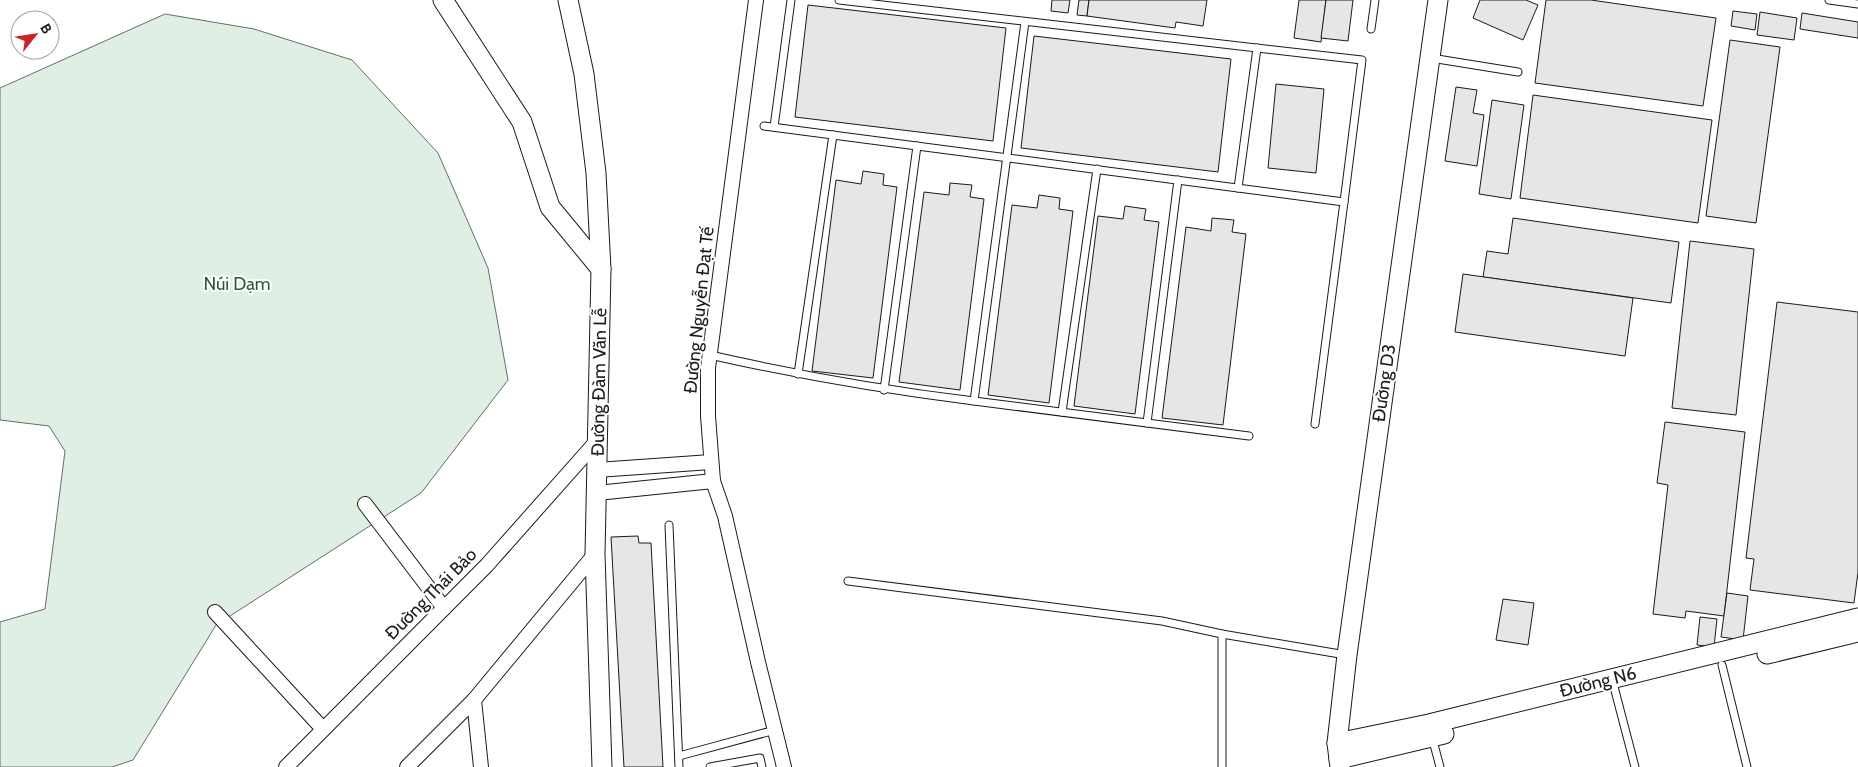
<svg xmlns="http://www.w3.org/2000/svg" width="1858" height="767" font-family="Cabin,sans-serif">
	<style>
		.green { fill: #e0efe3; stroke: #6a6a6a }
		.building { fill: #e6e6e6; stroke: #1a1a1a }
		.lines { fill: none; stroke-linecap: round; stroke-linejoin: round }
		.lane-casing { stroke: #1a1a1a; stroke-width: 9 }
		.street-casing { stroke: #1a1a1a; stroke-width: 16 }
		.secondary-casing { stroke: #1a1a1a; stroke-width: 21 }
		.lane { stroke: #fff; stroke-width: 7 }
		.street { stroke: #fff; stroke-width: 14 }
		.secondary { stroke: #fff; stroke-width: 19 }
		.labels { text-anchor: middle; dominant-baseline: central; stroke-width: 4; stroke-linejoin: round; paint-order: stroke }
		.park-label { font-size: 18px; fill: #2b5a34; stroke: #fff }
		.street-label { font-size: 18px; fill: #1a1a1a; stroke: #fff }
	</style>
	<rect width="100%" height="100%" fill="#fff"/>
	<path class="green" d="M165,14L254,29L352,60L438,153L488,268L508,380L421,493L216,625L133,760L112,767H0V622L45,609L65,451L49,426L0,420V88Z"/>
	<g class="building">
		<path d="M1052,0H1070L1068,13L1051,11Z"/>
		<path d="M1079,0H1089L1087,16L1077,15Z"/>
		<path d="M1089,0H1207L1203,26L1176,22L1175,28L1087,16Z"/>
		<path d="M1299,0H1326L1321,42L1294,38Z"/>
		<path d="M1326,0H1353L1348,41L1321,38Z"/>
		<path d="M1480,0H1526L1538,5L1523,40L1473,18Z"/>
		<path d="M1546,0H1591L1716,18L1703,106L1535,83Z"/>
		<path d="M808,5L1006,28L993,141L795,117Z"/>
		<path d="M1733,11L1757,14L1755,30L1731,26Z"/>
		<path d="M1760,12L1797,18L1794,40L1757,35Z"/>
		<path d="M1802,13L1858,22V38L1800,29Z"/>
		<path d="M1034,36L1231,59L1218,172L1021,148Z"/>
		<path d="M1730,40L1780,47L1756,223L1706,216Z"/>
		<path d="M1276,84L1324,89L1316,173L1268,168Z"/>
		<path d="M1456,87L1477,90L1473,113L1484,115L1477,166L1445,161Z"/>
		<path d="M1533,95L1712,120L1698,223L1520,198Z"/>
		<path d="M1492,100L1524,105L1511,199L1479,194Z"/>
		<path d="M863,171L884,174L883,185L897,187L873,378L812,371L836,180L861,184Z"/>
		<path d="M950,183L972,185L970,197L984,199L960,390L899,382L924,192L949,195Z"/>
		<path d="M1039,195L1060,198L1059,209L1073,211L1049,403L988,395L1012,205L1037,208Z"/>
		<path d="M1125,206L1146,209L1144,220L1159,222L1135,414L1074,406L1098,216L1123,219Z"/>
		<path d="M1212,218L1234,220L1232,232L1246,234L1223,425L1162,418L1186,227L1211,231Z"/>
		<path d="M1513,218L1679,242L1671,303L1483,277L1487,251L1508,254Z"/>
		<path d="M1690,241L1754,249L1736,415L1672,408Z"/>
		<path d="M1463,274L1633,298L1625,356L1455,332Z"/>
		<path d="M1777,302L1858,312V572L1854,603L1750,590L1754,559L1746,558Z"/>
		<path d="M1665,422L1745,432L1724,616L1686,611L1685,618L1653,614L1668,485L1657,483Z"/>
		<path d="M638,536L639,543H651L663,767H624L611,537Z"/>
		<path d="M1727,593L1748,596L1743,640L1721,637Z"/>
		<path d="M1503,599L1534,603L1528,645L1496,640Z"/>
		<path d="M1700,617L1717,619L1714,647L1697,645Z"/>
	</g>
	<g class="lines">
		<g class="lane-casing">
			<g id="lane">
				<path d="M839,0L1362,60L1344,202"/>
				<path d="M1829,0L1858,4"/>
				<path d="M1371,29L1375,0"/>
				<path d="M1431,58L1518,72"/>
				<path d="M764,126L1344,202L1315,424"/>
				<path d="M774,127L791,0"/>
				<path d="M1238,188L1257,48"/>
				<path d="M710,355C798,375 884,390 974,401L1025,22"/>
				<path d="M798,374L833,135"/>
				<path d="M884,390L917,146"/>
				<path d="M974,401L1249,436"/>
				<path d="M1062,412L1097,169"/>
				<path d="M1147,423L1178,180"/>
				<path d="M669,525L679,767"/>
				<path d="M848,581L1162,621L1222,634L1346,655"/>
				<path d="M1222,634V767"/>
				<path d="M1722,665L1747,767"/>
				<path d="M1612,679L1635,767"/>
				<path d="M1432,737L1440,767"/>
				<path d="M679,756L775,730"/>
				<path d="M710,767L760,758L762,767"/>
			</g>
		</g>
		<g class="street-casing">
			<g id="street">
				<path d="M756,0L708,368V416L713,481L725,516L758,662L784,767"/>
				<path d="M597,470L711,462"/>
				<path d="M597,493L713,481"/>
				<path d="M365,504L444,608"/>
				<path d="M215,612L323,729"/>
				<path d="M474,700L481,767"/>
				<path d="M286,767L487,565L597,441"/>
				<path d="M407,767L474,700L595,554"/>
			</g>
		</g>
		<g class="secondary-casing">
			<g id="secondary">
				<path d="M443,0L522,122L550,207L601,269"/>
				<path d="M568,0L584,74L596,173L601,269L595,554L602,767"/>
				<path d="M1767,654L1858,632"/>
				<path d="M1337,743L1429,724L1858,618"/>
				<path d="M1339,759L1444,734"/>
				<path d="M1340,767L1337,743L1347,655L1438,0"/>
			</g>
		</g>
		<use href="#lane" class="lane"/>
		<use href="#street" class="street"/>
		<use href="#secondary" class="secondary"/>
	</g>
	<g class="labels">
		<g class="park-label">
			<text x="237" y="284">Núi Dạm</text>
		</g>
		<g class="street-label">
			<text transform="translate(699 310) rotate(-84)">Đường Nguyễn Đạt Tế</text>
			<text transform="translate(599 382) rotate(-89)">Đường Đàm Văn Lễ</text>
			<text transform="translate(1384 383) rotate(-82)">Đường D3</text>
			<text transform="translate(431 594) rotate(-45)">Đường Thái Bảo</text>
			<text transform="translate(1598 682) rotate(-14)">Đường N6</text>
		</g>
	</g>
	<g transform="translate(35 35) rotate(60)"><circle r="24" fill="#ffffff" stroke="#a3a3a3"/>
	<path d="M0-4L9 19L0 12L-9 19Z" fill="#c62828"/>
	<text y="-8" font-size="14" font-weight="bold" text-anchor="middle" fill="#1a1a1a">B</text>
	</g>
</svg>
